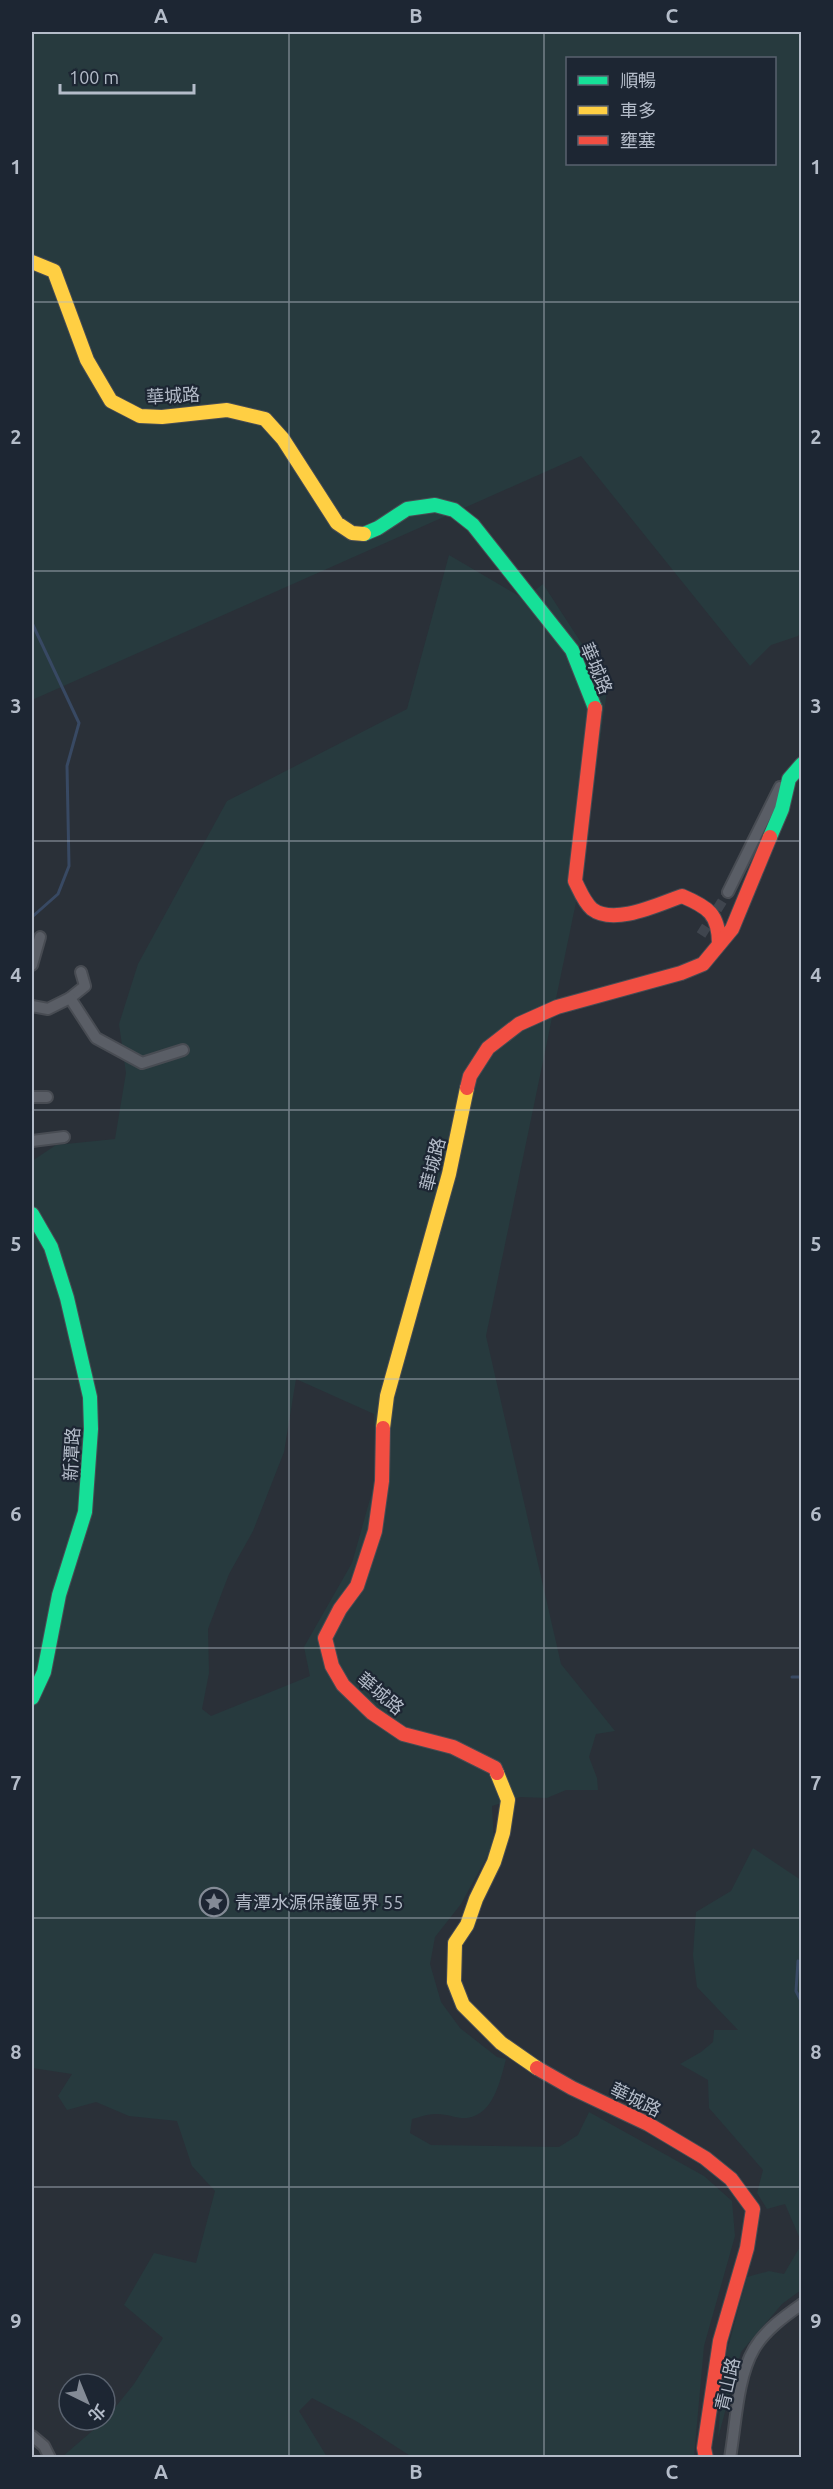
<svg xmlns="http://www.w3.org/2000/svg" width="833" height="2489" font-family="Ubuntu,'Noto Sans TC',sans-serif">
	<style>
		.green { fill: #273a3e; fill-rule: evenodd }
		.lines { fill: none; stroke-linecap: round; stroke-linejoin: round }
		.stream { stroke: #384963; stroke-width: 3 }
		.street-tunnel { stroke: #3f454e; stroke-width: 10; stroke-dasharray: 10 5; stroke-linecap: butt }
		.street-casing { stroke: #484c53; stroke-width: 14 }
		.fast-casing { stroke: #484c53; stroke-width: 16 }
		.slow-casing { stroke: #484c53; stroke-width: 16 }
		.jam-casing { stroke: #484c53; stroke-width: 16 }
		.street { stroke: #5a5e66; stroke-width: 10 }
		.fast { stroke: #16e098; stroke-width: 14 }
		.slow { stroke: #ffcf43; stroke-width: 14 }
		.jam { stroke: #f24e42; stroke-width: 14 }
		.grid { fill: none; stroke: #b4bcc9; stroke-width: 1.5; stroke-opacity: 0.55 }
		.labels { text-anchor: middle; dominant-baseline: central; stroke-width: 4.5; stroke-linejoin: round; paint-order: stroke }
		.street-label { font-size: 18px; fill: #b4bcc9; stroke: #1d2633 }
		.poi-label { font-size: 18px; fill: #b4bcc9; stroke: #1d2633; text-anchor: start }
		.neatline { fill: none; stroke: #b4bcc9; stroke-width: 2 }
		.grid-label { font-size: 20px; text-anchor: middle; font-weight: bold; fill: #b4bcc9 }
	</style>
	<rect width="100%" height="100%" fill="#2a3038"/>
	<g class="green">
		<path d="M32,32H801L802,630L798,636L771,645L750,666L581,456L32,700ZM568,58H774V164H568Z"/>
		<path d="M449,555L524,599L543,584L608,684L580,883L486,1336L561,1664L615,1731L596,1734L589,1757L597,1778L598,1790H566L547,1798L520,1797L492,1806L494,1844L461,1904L435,1937L430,1964L441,2002L460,2028L497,2057L506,2059C500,2081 494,2114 467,2118C457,2119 446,2113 435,2114C428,2114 420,2117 412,2119L410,2133L431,2145L559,2147L578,2135L589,2112L704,2176L732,2201L735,2236L704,2346L694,2457H412L356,2421L312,2398L299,2411L327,2457H62L105,2420L134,2384L163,2338L124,2305L154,2253L196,2263L215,2191L192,2166L177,2121L129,2116L96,2102L67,2110L58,2096L72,2074L32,2068V1447L34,1440L32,1423V1161L56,1145L115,1139L126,1073L119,1024L138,964L227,801L407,709ZM296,1379L374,1414L376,1478L352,1563L304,1647L310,1676L211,1716L202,1709L209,1673L208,1629L229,1574L253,1531L284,1452Z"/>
		<path d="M753,1848L801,1880V2241L785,2204L767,2209L757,2193L763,2170L709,2108L708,2080L680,2064L701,2052L713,2042L714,2030H738L697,1987L693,1955L696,1912L731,1891Z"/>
		<path d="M801,2245V2290L782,2304L741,2352L718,2438L723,2366L747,2277L769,2271L784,2274Z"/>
	</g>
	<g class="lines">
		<g class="stream">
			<path d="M32,623L79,723L67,766L69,866L58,894L32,917"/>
			<path d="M792,1677H802"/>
			<path d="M798,1961L796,1991L802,2003"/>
		</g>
		<path class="street-tunnel" d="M701,935L728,892"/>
		<g class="street-casing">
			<g id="street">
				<path d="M728,892L780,787"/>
				<path d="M32,965L40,937"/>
				<path d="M70,998L85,986L81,972"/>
				<path d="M32,1006L48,1009L70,998L96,1038L142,1063L183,1050"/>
				<path d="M32,1097H47"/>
				<path d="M32,1141L64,1137"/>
				<path d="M32,2436L44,2446L50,2458"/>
				<path d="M730,2458C736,2424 737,2378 754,2349C765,2330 785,2316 802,2304"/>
			</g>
		</g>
		<g class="fast-casing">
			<g id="fast">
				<path d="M364,534L378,528L407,509L435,505L454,510L473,525L572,650L595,708"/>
				<path d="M770,837L782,809L789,779L802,764"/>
				<path d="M32,1214L51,1247L67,1298L90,1397L91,1429L85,1512L59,1595L44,1672L32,1698"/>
			</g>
		</g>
		<g class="slow-casing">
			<g id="slow">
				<path d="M32,262L54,271L87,360L111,401L140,416L162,417L227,410L265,419L283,439L337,523L352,533L364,534"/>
				<path d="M383,1428L387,1396L449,1174L467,1088"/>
				<path d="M497,1773L508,1800L503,1833L494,1862L476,1899L467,1925L455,1943L454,1982L463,2005L501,2043L537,2068"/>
			</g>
		</g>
		<g class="jam-casing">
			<g id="jam">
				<path d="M595,708L575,881C580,891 584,902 592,909C614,926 659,904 682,896C708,907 719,914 719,944"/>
				<path d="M467,1088L470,1076L488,1048L519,1024L557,1007L681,973L703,964L732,929L770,837"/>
				<path d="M383,1428L382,1481L375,1531L357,1586L340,1609L325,1638L332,1666L343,1685L372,1713L403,1734L453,1747L495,1768L497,1773"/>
				<path d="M537,2068L572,2088L648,2124L705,2158L731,2179L753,2209L747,2248L720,2341L704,2448L706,2458"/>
			</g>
		</g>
		<use href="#street" class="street"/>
		<use href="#fast" class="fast"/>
		<use href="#slow" class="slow"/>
		<use href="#jam" class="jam"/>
	</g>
	<path class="grid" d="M289,32V2458M544,32V2458M32,302H802M32,571H802M32,841H802M32,1110H802M32,1379H802M32,1648H802M32,1918H802M32,2187H802"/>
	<defs>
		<g id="sight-ring" transform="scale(1.5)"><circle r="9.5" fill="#1d2633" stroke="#848b96" stroke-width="1.5"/><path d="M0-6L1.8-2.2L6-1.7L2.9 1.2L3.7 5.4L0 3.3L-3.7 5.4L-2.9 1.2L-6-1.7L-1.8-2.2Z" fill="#848b96"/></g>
	</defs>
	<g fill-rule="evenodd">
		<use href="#sight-ring" x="214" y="1902"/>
	</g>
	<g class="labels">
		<g class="street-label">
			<text transform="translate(173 395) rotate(-3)">華城路</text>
			<text transform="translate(597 668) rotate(67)">華城路</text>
			<text transform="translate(432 1164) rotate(-76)">華城路</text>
			<text transform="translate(71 1454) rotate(-87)">新潭路</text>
			<text transform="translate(381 1693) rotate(40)">華城路</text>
			<text transform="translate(636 2099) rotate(26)">華城路</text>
			<text transform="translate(727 2384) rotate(-77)">青山路</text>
		</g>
		<g class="poi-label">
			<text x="235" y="1902">青潭水源保護區界 55</text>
		</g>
	</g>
	<rect width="833" height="2489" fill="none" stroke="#1d2633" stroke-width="66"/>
	<rect x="566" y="57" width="210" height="108" fill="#1d2633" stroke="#59626f" stroke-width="1.5"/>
	<rect x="578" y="76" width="30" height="9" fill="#16e098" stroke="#59626f" stroke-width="1.5"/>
	<text x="620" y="87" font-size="18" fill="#b4bcc9">順暢</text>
	<rect x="578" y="106" width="30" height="9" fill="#ffcf43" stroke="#59626f" stroke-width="1.5"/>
	<text x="620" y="117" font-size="18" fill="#b4bcc9">車多</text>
	<rect x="578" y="136" width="30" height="9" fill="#f24e42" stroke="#59626f" stroke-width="1.5"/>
	<text x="620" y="147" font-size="18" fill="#b4bcc9">壅塞</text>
	<g transform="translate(87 2402) rotate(137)"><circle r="28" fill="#1d2633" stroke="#59626f" stroke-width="1.5"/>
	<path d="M0-4.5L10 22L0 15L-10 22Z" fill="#848b96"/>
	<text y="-9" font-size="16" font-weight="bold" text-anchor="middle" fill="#b4bcc9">北</text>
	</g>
	<path d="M60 84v9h134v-9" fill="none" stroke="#b4bcc9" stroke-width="3"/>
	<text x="69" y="84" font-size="18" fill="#b4bcc9" stroke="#1d2633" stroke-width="4.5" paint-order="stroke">100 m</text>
	<rect x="33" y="33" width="767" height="2423" class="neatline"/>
	<g class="grid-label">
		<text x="161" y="23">A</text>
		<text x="416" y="23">B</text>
		<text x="672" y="23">C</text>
		<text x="16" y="174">1</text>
		<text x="816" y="174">1</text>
		<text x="16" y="444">2</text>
		<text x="816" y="444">2</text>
		<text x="16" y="713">3</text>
		<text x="816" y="713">3</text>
		<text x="16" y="982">4</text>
		<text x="816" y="982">4</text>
		<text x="16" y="1251">5</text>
		<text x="816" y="1251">5</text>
		<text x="16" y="1521">6</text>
		<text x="816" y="1521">6</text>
		<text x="16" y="1790">7</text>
		<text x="816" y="1790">7</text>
		<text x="16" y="2059">8</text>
		<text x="816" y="2059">8</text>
		<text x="16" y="2328">9</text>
		<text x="816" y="2328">9</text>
		<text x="161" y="2479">A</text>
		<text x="416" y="2479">B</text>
		<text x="672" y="2479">C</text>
	</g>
</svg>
